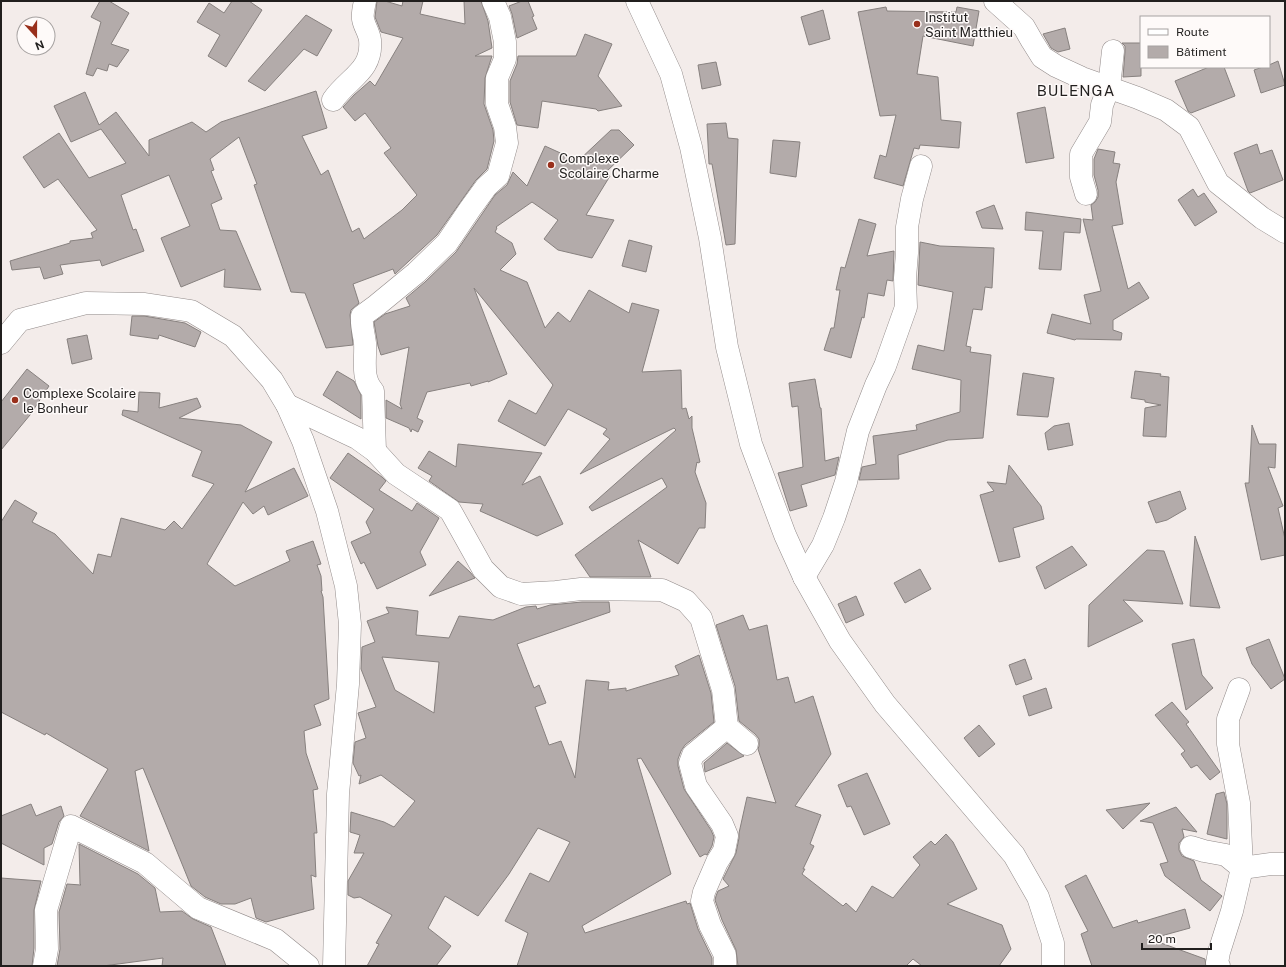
<svg xmlns="http://www.w3.org/2000/svg" width="1286" height="967" font-family="'Public Sans',sans-serif">
	<style>
		.building { fill: #b3abaa; stroke: #87817f; fill-rule: evenodd }
		.lines { fill: none; stroke-linecap: round; stroke-linejoin: round }
		.street-casing { stroke: #928b8a; stroke-width: 23 }
		.secondary-casing { stroke: #928b8a; stroke-width: 23 }
		.street { stroke: #fff; stroke-width: 22 }
		.secondary { stroke: #fff; stroke-width: 22 }
		.poi-dot { fill: #99301c; stroke: #fefaf9; stroke-width: 1.5 }
		.labels { text-anchor: middle; dominant-baseline: central; stroke-width: 3; stroke-linejoin: round; paint-order: stroke }
		.poi-label { font-size: 13px; fill: #211f1e; stroke: #fefaf9; text-anchor: start }
		.quarter-label { font-size: 15px; letter-spacing: 1px; fill: #211f1e; stroke: #fefaf9 }
	</style>
	<rect width="100%" height="100%" fill="#f3ecea"/>
	<g class="building">
		<path d="M100,1H109L129,13L111,44L129,50L117,67L109,64L107,71L97,68L93,76L86,74L101,22L91,17Z"/>
		<path d="M232,1H249L262,10L226,67L208,56L220,35L197,22L209,3L224,13Z"/>
		<path d="M377,1H385L402,6L403,1H423L420,14L465,24L464,1H481L488,21L492,48L475,56H492L485,78L484,104L493,130L494,141L487,169L476,180L437,235L395,274L393,269L353,284L359,303L351,310L350,315L353,345L326,348L305,293L291,292L254,185L257,184L239,137L210,159L214,170L211,171L222,199L211,204L220,230L236,231L261,290L224,287L225,269L181,287L161,238L190,226L169,175L121,195L133,230L136,229L144,251L102,266L100,260L60,265L63,274L44,279L40,267L12,270L10,261L70,243V241L93,238L91,233L97,230L58,179L44,188L23,157L59,133L89,178L126,163L101,129L71,142L54,106L85,92L99,125L116,112L149,156V140L192,122L206,132L221,122L316,91L327,128L302,136L321,175L328,170L352,232L359,228L364,239L402,210L417,195L384,153L391,148L365,113L355,121L343,107L354,95L370,81L375,86L403,38L381,32L375,17Z"/>
		<path d="M522,1H528L534,16L532,17L537,29L517,38L512,14L509,6Z"/>
		<path d="M886,7L887,11L956,12L957,7L979,11L973,46L923,36L917,74L938,77L941,120L961,122L959,148L920,145L919,149L914,148L903,186L874,178L880,155L886,157L896,115L880,116L858,12Z"/>
		<path d="M823,10L830,39L809,45L801,17Z"/>
		<path d="M306,15L332,30L317,56L304,49L265,91L248,81Z"/>
		<path d="M1065,28L1070,49L1058,52L1051,48L1043,34Z"/>
		<path d="M585,34L612,44L598,76L622,106L598,111L596,109L542,101L538,128L517,125L510,102V81L517,64L518,56H576Z"/>
		<path d="M1122,43H1141V76L1123,77L1125,52V46Z"/>
		<path d="M1278,61L1285,85L1261,93L1254,70L1263,67H1269V65Z"/>
		<path d="M716,62L721,85L702,89L698,65Z"/>
		<path d="M1209,67H1224L1235,96L1191,113L1188,111L1175,81Z"/>
		<path d="M1045,107L1054,158L1026,163L1017,113Z"/>
		<path d="M726,123L728,138L738,139L735,244L726,245L712,164H709L707,124Z"/>
		<path d="M611,130H619L634,145L605,173L610,176L586,215L614,220L592,258L558,250L544,239L558,220L532,202L496,227L497,228L495,232L512,243L516,254L500,270L527,282L545,328L558,312L570,322L589,290L629,313L632,303L659,310L642,372L681,370L682,409L686,408L689,419L692,416V428L700,462L698,463L697,462L695,472L706,503L705,528H699L678,564L638,540L651,577H590L575,555L667,487L662,478L592,511L589,507L676,430L674,428L580,474L610,439L603,434L607,429L568,409L545,446L498,421L509,400L536,414L553,385L474,288L507,374L488,382V381L471,386L470,383L427,392L417,418L423,421L418,432L412,429L411,432L409,428L386,418V400L402,409L400,404L409,347L381,355L378,346L374,322L385,314L410,306L406,298L425,282L456,252L495,195L507,185L513,172L527,186L545,146L578,161Z"/>
		<path d="M773,140L800,142L796,177L770,173Z"/>
		<path d="M1257,144L1260,154L1272,150L1283,180L1250,193L1248,191L1234,153Z"/>
		<path d="M1098,149L1115,152L1113,163L1120,164L1116,182L1123,224L1112,226L1128,289L1139,282L1149,298L1113,320V330L1122,333L1121,340L1076,339L1075,340L1047,333L1052,314L1091,324L1084,295L1101,291L1083,219L1093,220L1091,205L1095,202L1098,197V190L1094,175V159Z"/>
		<path d="M1193,189L1198,197L1204,193L1217,212L1195,226L1178,200Z"/>
		<path d="M994,205L1003,229L982,228L976,212Z"/>
		<path d="M1026,212L1081,219L1080,233L1064,232L1061,270L1039,269L1043,231L1025,230Z"/>
		<path d="M859,219L876,224L867,256L894,251V252L893,281L887,280L884,296L868,293L864,318L862,317L851,358L824,350L831,328H834L840,290H836L841,267L845,268Z"/>
		<path d="M629,240L652,246L646,272L622,266Z"/>
		<path d="M920,242L940,246L994,248L992,288L985,287L982,310L973,309L966,346L971,347L970,352L991,355L983,438L948,440L898,455L899,479L859,480L862,467L876,464L873,436L917,430L916,425L960,412L961,380L912,369L918,345L944,351L953,292L918,285Z"/>
		<path d="M132,316H144L185,323L201,332L195,347L159,335L158,339L130,335Z"/>
		<path d="M87,335L92,359L72,364L67,339Z"/>
		<path d="M27,369L49,386L30,415L1,450V402Z"/>
		<path d="M337,371L354,381L361,395V419L323,395Z"/>
		<path d="M1135,371L1161,374L1160,376L1169,377L1166,437L1143,436L1145,408L1161,405L1145,402V400L1131,398Z"/>
		<path d="M1023,373L1054,378L1048,417L1017,415Z"/>
		<path d="M815,379L820,408H821L825,461L839,457L835,475L801,485L807,506L790,511L778,473L803,467L798,406L792,407L789,383Z"/>
		<path d="M139,392L160,393L159,408L197,398L201,407L179,418L241,425L272,442L245,492L294,468L308,496L268,515L264,506L253,514L243,502L207,564L235,586L290,561L286,551L313,541L321,564L317,565L321,576L322,591H321L323,597L329,699L314,705L321,725L304,731L306,753L318,789L313,790L317,833H314L316,877L311,875L314,909L266,922L256,918L251,898L235,904H221L205,897L191,886L143,768L135,771L149,851L80,816L108,769L46,733L45,735L1,712V522L15,500L37,513L32,522L55,534L93,574L98,554L111,557L121,518L165,530L174,521L182,529L214,484L192,476L202,451L122,415L123,410L138,412Z"/>
		<path d="M1069,423L1073,445L1048,450L1045,433L1054,426Z"/>
		<path d="M1252,425L1259,444H1276L1275,468L1268,467L1283,506L1278,508L1285,539V555L1261,560L1245,483H1249Z"/>
		<path d="M458,444L542,453L522,485L540,476L563,524L537,536L480,511L483,504L459,502L429,481L432,476L418,468L429,451L456,467Z"/>
		<path d="M348,453L382,477L386,481L379,490L412,511L417,503L439,518L420,552L426,565L377,589L364,562L361,564L351,542L371,533L366,522L374,509L330,478Z"/>
		<path d="M1009,465L1041,506L1044,519L1013,528L1020,557L999,562L980,495L994,491L987,482L1006,484Z"/>
		<path d="M1180,491L1186,509L1167,520L1156,523L1148,502Z"/>
		<path d="M1195,536L1220,608L1190,606Z"/>
		<path d="M1072,546L1087,565L1045,589L1036,567Z"/>
		<path d="M1147,550L1164,551L1183,604L1123,600L1143,621L1088,647L1089,605Z"/>
		<path d="M458,561L470,572L475,578L429,596Z"/>
		<path d="M920,569L931,589L905,603L894,583Z"/>
		<path d="M856,596L864,615L846,623L838,604Z"/>
		<path d="M582,602H609L610,612L517,644L534,688L539,685L546,703L535,707L549,745L561,741L575,778L586,680L609,682L608,690L626,688V691L679,675L675,666L699,655L711,693L714,722L685,745L681,751L678,759V766L684,789L711,830L714,837L712,846L707,855L705,854L700,857L641,758L637,759L671,874L582,926L585,933L686,901L687,904L690,903L698,929L712,958V966H517L528,933L505,921L530,873L549,882L570,842L538,828L509,874L478,916L445,896L428,928L451,946L436,966H367L379,944L376,943L392,915L360,897L354,898L348,895V881L364,853H354L360,835L350,832L351,812L384,822L394,827L415,801L381,775L359,784L361,775L359,776L353,763L355,742L366,738L358,713L376,707L361,669L362,647L375,642L367,621L389,613L386,607L418,611L416,635L449,638L459,616L493,620L526,607L536,606L537,609L550,605ZM382,657L439,662L434,713L395,690Z"/>
		<path d="M743,615L749,630L767,625L777,680L788,677L795,703L813,696L831,754L795,806L821,815L810,844L814,846L803,869H805L802,874L843,906L846,903L856,912L872,886L893,898L920,865L913,857L931,841L935,845L946,834L953,842L977,889L947,904L1002,925L1011,949L999,966H922L913,959L906,966H738L736,950L722,920L715,900L716,896L718,891L729,886L723,879L736,853L739,838V833L747,797L776,803L758,749L759,746V739L755,734L739,721L735,686L716,625Z"/>
		<path d="M1194,639L1202,675L1213,688L1186,710L1172,644Z"/>
		<path d="M1269,639L1285,679L1271,689L1252,664L1246,648Z"/>
		<path d="M1025,659L1032,679L1016,685L1009,665Z"/>
		<path d="M1046,688L1052,708L1029,716L1023,696Z"/>
		<path d="M1172,702L1189,722L1186,724L1220,772L1210,780L1197,765L1191,768L1181,754L1185,751L1155,715Z"/>
		<path d="M979,725L995,744L979,757L964,738Z"/>
		<path d="M727,743L744,756L705,772L704,763Z"/>
		<path d="M867,773L890,824L864,835L851,806L847,807L838,785Z"/>
		<path d="M1224,792L1227,804V839L1207,834L1216,794Z"/>
		<path d="M1150,803L1123,829L1106,810Z"/>
		<path d="M31,804L36,816L61,806L64,816L59,822L52,844L44,848V865L1,843V816Z"/>
		<path d="M1176,807L1197,832L1182,829L1184,837L1179,843V850L1182,856L1194,861L1201,880L1222,896L1210,911L1165,876L1160,864L1168,862L1153,823L1140,821Z"/>
		<path d="M79,844L138,874L155,888L160,912L182,911L193,919L211,927L226,966H162L163,958L103,966H57L60,949L59,912L67,884L81,885L80,884Z"/>
		<path d="M1086,875L1113,928L1137,920L1138,923L1185,909L1190,928L1150,939L1205,959L1206,966H1092L1081,934L1088,931L1065,886Z"/>
		<path d="M1,878L41,881L34,910V948L32,966H1Z"/>
	</g>
	<g class="lines">
		<g class="street-casing">
			<g id="street">
				<path d="M995,1L1024,27L1032,41L1042,57L1056,66L1082,78L1138,98L1166,110L1189,127L1218,183L1262,218L1285,232"/>
				<path d="M333,100C348,78 373,71 370,40C369,32 364,26 363,19C362,14 364,6 365,1"/>
				<path d="M1086,194L1081,177V154L1100,122L1102,105L1109,87L1113,51"/>
				<path d="M1,343L20,320L86,303L145,304L191,311L233,336L272,380L287,405L303,441L327,511L346,586L350,624L348,684L338,794L334,966"/>
				<path d="M287,405L357,438L375,451L396,474L450,510L483,569L501,587L521,594L556,592L581,589L662,590L686,601L701,618L723,690L727,727L747,744"/>
				<path d="M375,451L373,391C361,378 366,360 365,343C364,334 361,325 362,316L377,305L416,273L447,243L470,209L486,187L498,176L507,143L505,127L497,104V78L505,59V42L500,17L493,1"/>
				<path d="M804,577L823,545L834,518L846,482L858,431L876,385L885,366L906,307L905,278L907,253V227L912,199L921,166"/>
				<path d="M1191,847L1204,851L1226,855L1242,868L1271,864H1285"/>
				<path d="M44,966L47,949L46,910L71,826L145,863L198,908L276,940L308,966"/>
				<path d="M725,966V955L710,925L702,901L704,892L717,862L724,851L727,836L722,824L696,786L690,763L693,755L727,727"/>
				<path d="M1219,966L1217,963L1219,952L1232,911L1242,868L1239,803L1228,744V719L1239,689"/>
			</g>
		</g>
		<g class="secondary-casing">
			<path id="secondary" d="M637,1L671,74L691,147L710,238L727,347L751,444L785,535L804,577L840,641L885,704L1014,855L1038,897L1053,943V966"/>
		</g>
		<use href="#street" class="street"/>
		<use href="#secondary" class="secondary"/>
	</g>
	<g class="poi-dot">
		<circle cx="917" cy="24" r="4"/>
		<circle cx="551" cy="165" r="4"/>
		<circle cx="15" cy="400" r="4"/>
	</g>
	<g class="labels">
		<g class="poi-label">
			<text x="925" y="17">Institut<tspan x="925" dy="15">Saint Matthieu</tspan></text>
			<text x="559" y="158">Complexe<tspan x="559" dy="15">Scolaire Charme</tspan></text>
			<text x="23" y="393">Complexe Scolaire<tspan x="23" dy="15">le Bonheur</tspan></text>
		</g>
		<g class="quarter-label">
			<text x="1076" y="90">BULENGA</text>
		</g>
	</g>
	<rect width="1286" height="967" fill="none" stroke="#211f1e" stroke-width="4"/>
	<rect x="1140" y="16" width="130" height="52" fill="#fefaf9" stroke="#a6a2a1"/>
	<rect x="1148" y="29" width="20" height="6" fill="#ffffff" stroke="#a6a2a1"/>
	<text x="1176" y="36" font-size="12" fill="#211f1e">Route</text>
	<rect x="1148" y="46" width="20" height="12" fill="#b3abaa" stroke="#a6a2a1"/>
	<text x="1176" y="56" font-size="12" fill="#211f1e">Bâtiment</text>
	<g transform="translate(36 36) rotate(159)"><circle r="19" fill="#fefaf9" stroke="#a6a2a1"/>
	<path d="M0-3L7 15L0 10L-7 15Z" fill="#99301c"/>
	<text y="-6" font-size="11" font-weight="bold" text-anchor="middle" fill="#211f1e">N</text>
	</g>
	<path d="M1142 943v6h69v-6" fill="none" stroke="#211f1e" stroke-width="2"/>
	<text x="1148" y="943" font-size="12" fill="#211f1e" stroke="#fefaf9" stroke-width="3" paint-order="stroke">20 m</text>
</svg>
